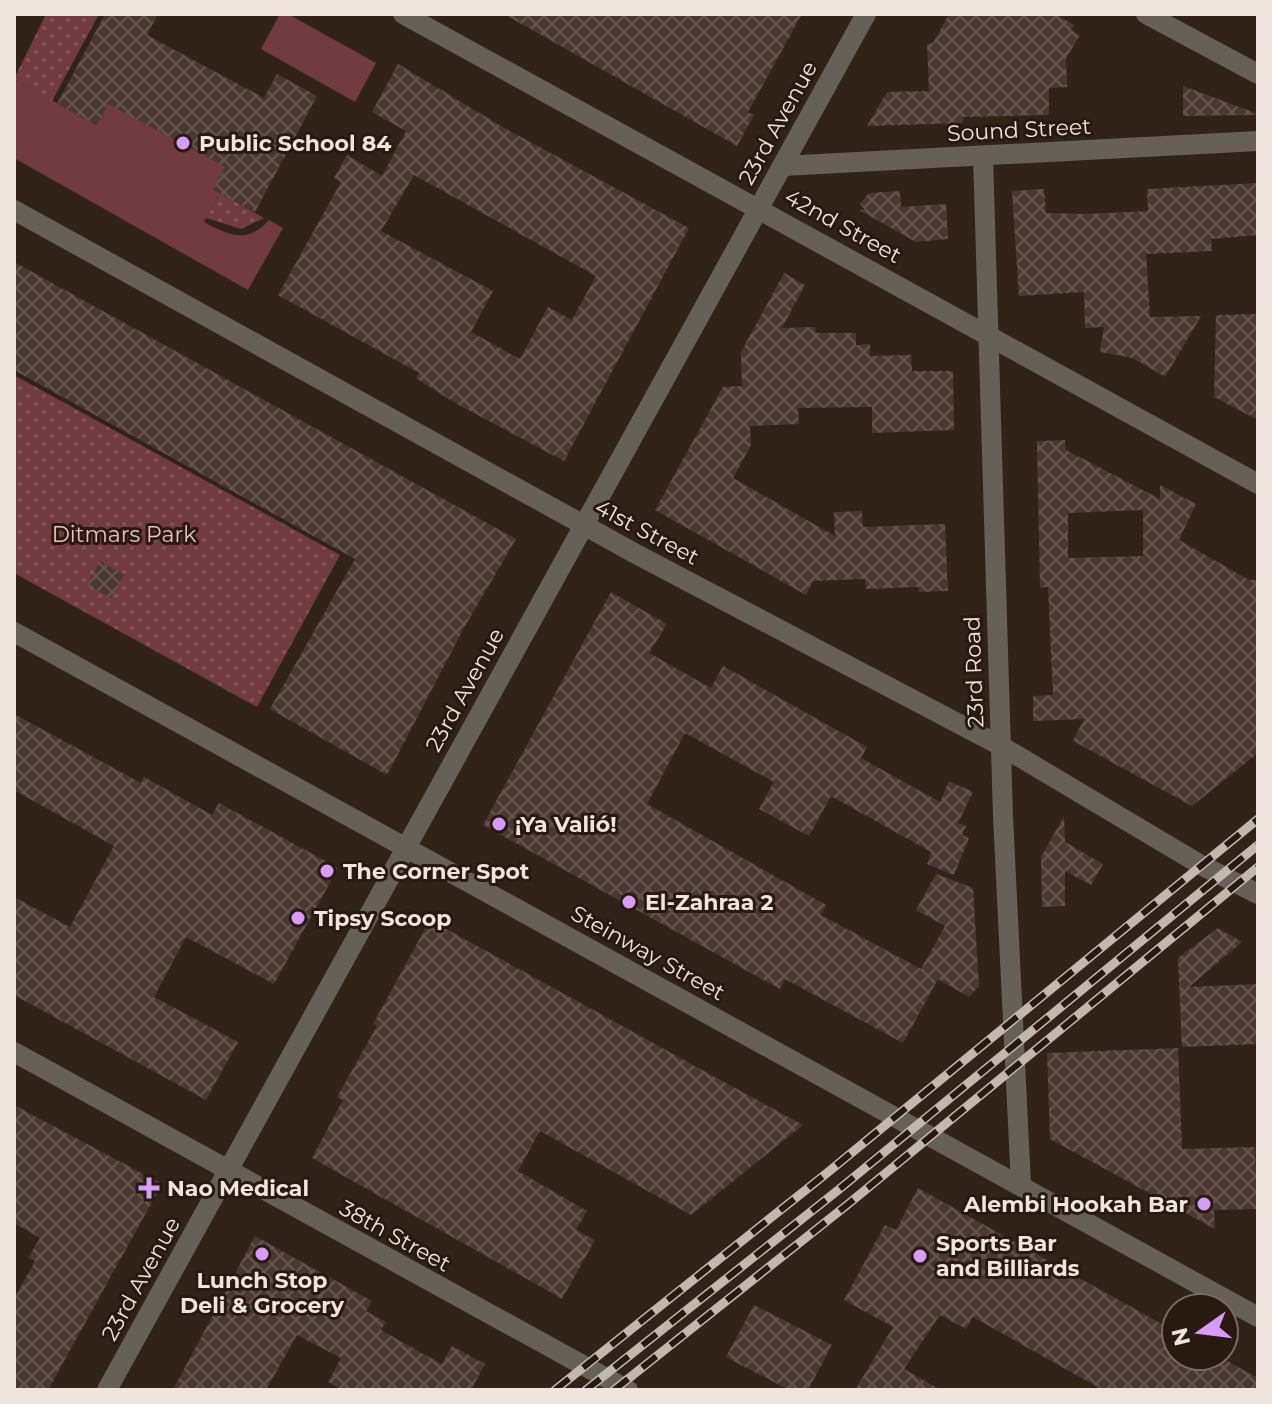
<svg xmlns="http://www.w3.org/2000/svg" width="1272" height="1404" font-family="Montserrat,sans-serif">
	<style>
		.grass { fill: #713b41 }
		.park { fill: url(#park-dots) }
		.building { fill: url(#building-cross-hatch); fill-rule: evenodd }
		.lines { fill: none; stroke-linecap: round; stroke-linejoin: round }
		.minor { stroke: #666059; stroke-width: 20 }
		.tertiary { stroke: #666059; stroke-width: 20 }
		.rail-casing { stroke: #c3b8b0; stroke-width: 9 }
		.rail { stroke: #281a10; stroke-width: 6; stroke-dasharray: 18; stroke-linecap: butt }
		.poi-dot { fill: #d79bf9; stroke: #281a10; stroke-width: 3 }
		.labels { text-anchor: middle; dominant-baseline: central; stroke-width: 6; stroke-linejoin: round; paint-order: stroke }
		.street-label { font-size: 22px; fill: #efe5de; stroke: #281a10 }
		.poi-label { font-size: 22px; font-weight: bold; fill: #efe5de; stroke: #281a10; text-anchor: start }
		.park-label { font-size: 22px; fill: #f2bec1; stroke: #281a10 }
	</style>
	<defs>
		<pattern id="park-dots" width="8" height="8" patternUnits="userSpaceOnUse" patternTransform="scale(2)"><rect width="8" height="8" fill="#713b41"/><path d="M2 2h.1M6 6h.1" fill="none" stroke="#86575c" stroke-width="1.8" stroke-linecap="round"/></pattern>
		<pattern id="building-cross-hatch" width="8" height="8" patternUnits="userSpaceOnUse" patternTransform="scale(2)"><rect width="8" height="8" fill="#4c3833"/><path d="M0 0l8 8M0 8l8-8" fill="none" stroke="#665550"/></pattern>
	</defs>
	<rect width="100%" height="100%" fill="#322319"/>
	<g class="grass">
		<path d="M280,14H288L376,63L355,102L261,49Z"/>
		<path d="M14,79L96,125L110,101L144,123L227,165L220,193L204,222C230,236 247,244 269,220L283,228L248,290L14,158Z"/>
	</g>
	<g class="park">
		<path d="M46,14H99L52,101L14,79Z"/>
		<path d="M220,193L264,218L241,229L206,218Z"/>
		<path d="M14,375L340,555L257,707L14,573Z"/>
	</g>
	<g class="building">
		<path d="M105,14H158L147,35L264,98L277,74L317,96L255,212L213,190L225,167L108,104L97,125L57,104Z"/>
		<path d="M504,14H802L748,112L754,115L737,146Z"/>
		<path d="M949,14H1056L1074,25L1071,30L1080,35L1066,58L1067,87L1049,88V115L963,117V123L867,126L887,92L929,91L927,44L933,43Z"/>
		<path d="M398,64L506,129L689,228L564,461L455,403L416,378L419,373L278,295L341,182L334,178L347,155L382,176L406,131L372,112ZM414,175L596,276L572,320L548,307L520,359L471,332L493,291L381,231Z"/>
		<path d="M1183,86L1258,114V115L1183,116Z"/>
		<path d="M1258,183V235L1211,239L1212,251L1146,254L1150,317L1201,316L1165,377L1133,358L1100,352L1104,327L1085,328L1084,292L1019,296L1012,191L1044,189L1046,213L1086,214L1148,211L1147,189Z"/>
		<path d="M900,191L901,207L946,204L948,239L916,242L859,210H865L860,204L869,193Z"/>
		<path d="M14,262L516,539L465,626L387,775L270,709L355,559L14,370Z"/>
		<path d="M784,273L805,285L782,328L815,327L816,333H856V345L870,344V356L911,355L912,371H953L954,430L872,433V407L798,408L799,424L750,426L751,445L733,478L835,536L834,512L862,511L863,527L945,524L948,591L919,592V587L866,589L865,579L813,581L806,595L655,510L723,387L742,386L741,352Z"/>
		<path d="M1258,314V420L1214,397L1216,315Z"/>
		<path d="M1065,440L1066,450L1160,499V485L1196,504L1179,540L1249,580H1258V753L1192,806L1073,741L1084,719L1033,721V696L1053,695L1048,587L1040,588L1037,441ZM1143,510V556L1068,558V513Z"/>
		<path d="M100,561L124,575L111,598L87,585Z"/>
		<path d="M611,592L667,624L649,653L711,688L723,666L867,747L861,758L940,802L949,781L973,792L958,823L966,826L962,835L969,838L954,875L927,864L931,852L831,796L809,836L759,809L774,782L685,733L647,804L826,905L821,915L921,969L945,926L916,910L936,874L973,888L979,986L969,997L938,979L903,1043L785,979L780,989L483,825Z"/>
		<path d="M14,714L141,783L144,777L212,815L219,803L338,868L274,984L186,937L154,997L238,1042L206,1100L14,995V897L70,927L114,846L14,790Z"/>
		<path d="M1064,816L1065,842L1103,864L1091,885L1065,871V906L1042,907L1041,857Z"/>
		<path d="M430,920L693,1065L803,1125L691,1215L540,1131L518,1171L587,1211L576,1230L595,1240L562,1299L543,1288L312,1158L343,1100L337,1097L377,1026L373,1024Z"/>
		<path d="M1218,928L1242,942L1189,987L1258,984V1044L1182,1047L1178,958Z"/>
		<path d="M1178,1048L1182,1149L1255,1147L1257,1209L1214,1210L1215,1229L1050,1139L1047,1053Z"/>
		<path d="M14,1105L162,1184L48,1390H14V1299L35,1261L28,1258L40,1238L14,1223Z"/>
		<path d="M918,1188L1176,1332V1356H1218L1258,1378V1390H1103L973,1317L966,1329L940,1315L904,1369L941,1390H855L893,1327L844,1300L885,1225L896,1230Z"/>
		<path d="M255,1236L372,1301L366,1311L386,1322L381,1330L418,1351L442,1364L452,1346L485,1364L471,1390H342L328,1382L341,1358L297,1335L266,1390H173Z"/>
		<path d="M754,1305L832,1345L808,1390H789L726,1357Z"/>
	</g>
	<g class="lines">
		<g class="minor">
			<path d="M403,14L1258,484"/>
			<path d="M1146,14L1258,74"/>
			<path d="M983,156L1003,816L1021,1185"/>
			<path d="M782,166L1258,141"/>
			<path d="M14,210L636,554L1001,746L1201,865L1258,894"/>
			<path d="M14,1052L628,1390"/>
			<path d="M107,1390L866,14"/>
		</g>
		<path class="tertiary" d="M14,632L1258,1317"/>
		<g class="rail-casing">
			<g id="rail">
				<path d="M555,1390L827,1173L1258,819"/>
				<path d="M586,1390L837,1191L1258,845"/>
				<path d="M614,1390L847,1205L1258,867"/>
			</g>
		</g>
		<use href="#rail" class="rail"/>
	</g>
	<g class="poi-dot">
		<circle cx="183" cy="143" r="8"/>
		<circle cx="499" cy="824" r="8"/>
		<circle cx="327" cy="871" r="8"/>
		<circle cx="629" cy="902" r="8"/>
		<circle cx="298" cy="918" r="8"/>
		<path d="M145 1176h8v8h8v8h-8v8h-8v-8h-8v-8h8z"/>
		<circle cx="1204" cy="1204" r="8"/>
		<circle cx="262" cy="1254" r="8"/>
		<circle cx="920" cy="1256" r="8"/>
	</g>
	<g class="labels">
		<g class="street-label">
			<text transform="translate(778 123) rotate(-61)">23rd Avenue</text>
			<text transform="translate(1019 130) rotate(-3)">Sound Street</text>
			<text transform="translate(843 226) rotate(29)">42nd Street</text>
			<text transform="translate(647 532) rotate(28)">41st Street</text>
			<text transform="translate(974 672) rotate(-92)">23rd Road</text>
			<text transform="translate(465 690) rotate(-61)">23rd Avenue</text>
			<text transform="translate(648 953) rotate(29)">Steinway Street</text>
			<text transform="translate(395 1236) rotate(29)">38th Street</text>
			<text transform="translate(141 1279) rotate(-61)">23rd Avenue</text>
		</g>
		<g class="poi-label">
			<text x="199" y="143">Public School 84</text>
			<text x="515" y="824">¡Ya Valió!</text>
			<text x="343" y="871">The Corner Spot</text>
			<text x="645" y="902">El-Zahraa 2</text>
			<text x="314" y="918">Tipsy Scoop</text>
			<text x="167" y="1188">Nao Medical</text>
			<text x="1188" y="1204" text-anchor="end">Alembi Hookah Bar</text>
			<text x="936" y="1243">Sports Bar<tspan x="936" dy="25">and Billiards</tspan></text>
			<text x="262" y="1280" text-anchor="middle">Lunch Stop<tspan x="262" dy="25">Deli &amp; Grocery</tspan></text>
		</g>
		<g class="park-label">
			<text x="124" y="534">Ditmars Park</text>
		</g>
	</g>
	<rect width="1272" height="1404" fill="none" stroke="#efe5de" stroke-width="32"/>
	<g transform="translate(1200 1332) rotate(256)"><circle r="38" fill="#281a10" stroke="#786b62" stroke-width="2"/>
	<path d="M0-6L14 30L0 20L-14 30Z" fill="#d79bf9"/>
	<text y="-12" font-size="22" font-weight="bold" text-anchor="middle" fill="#efe5de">N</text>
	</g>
</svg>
